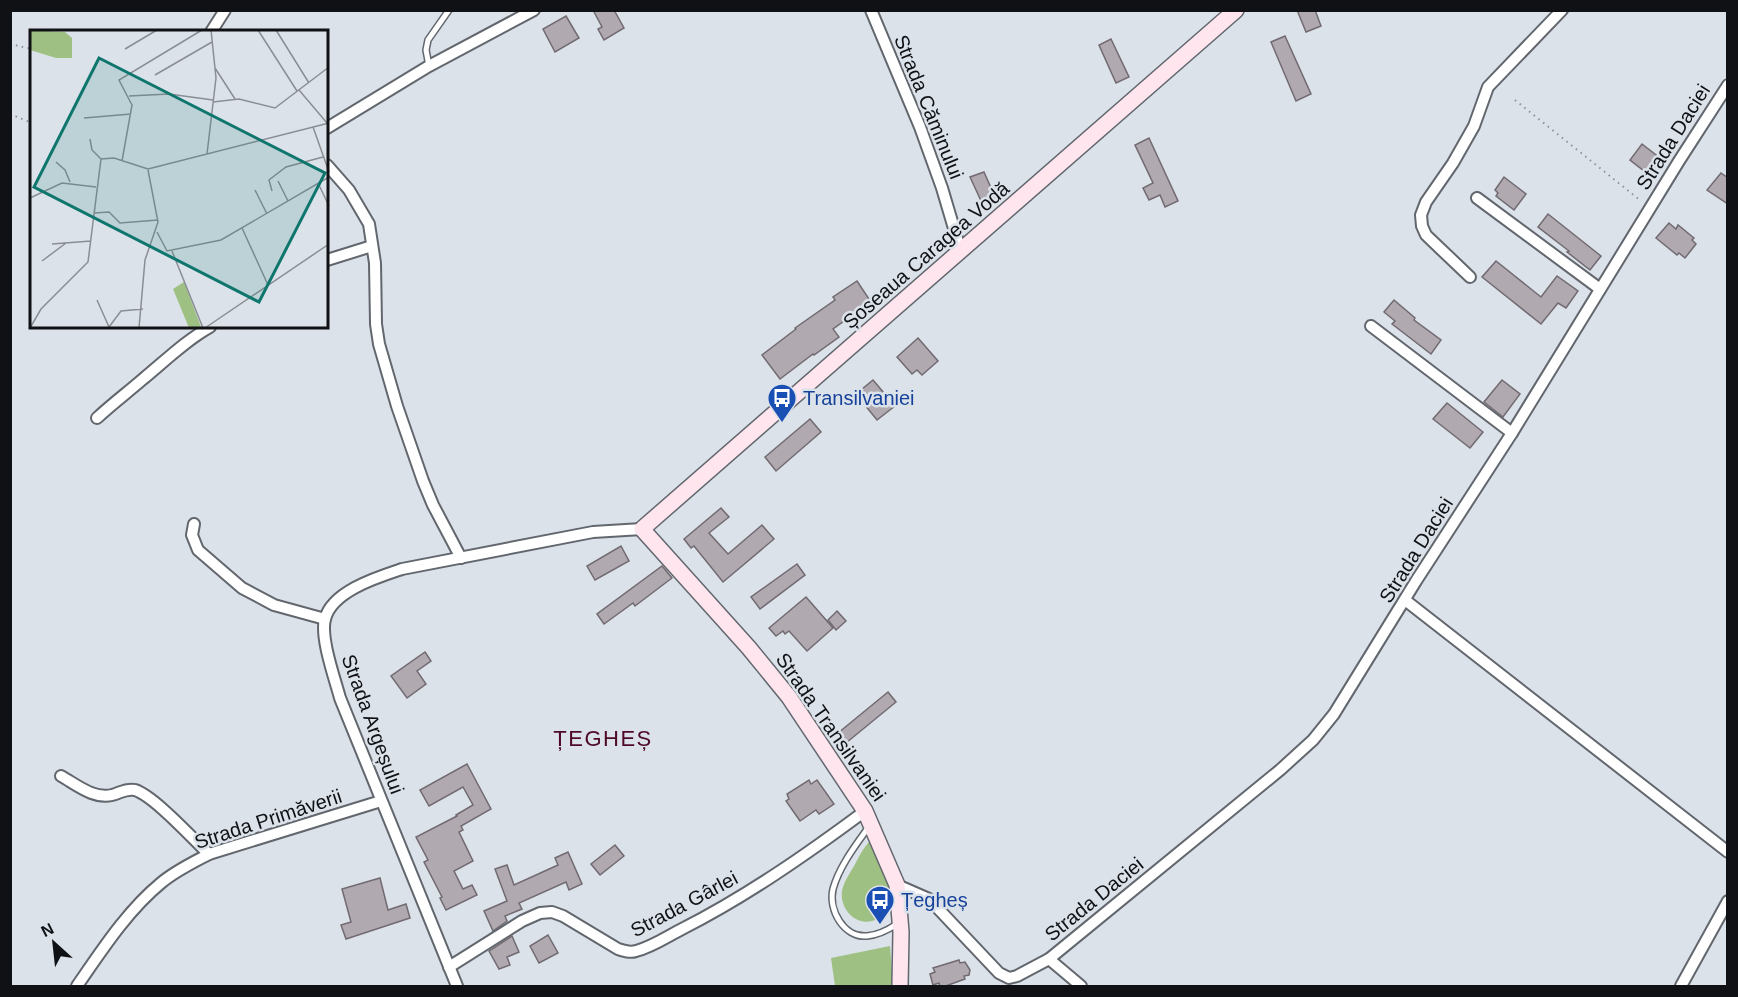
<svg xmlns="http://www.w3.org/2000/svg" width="1738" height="997" font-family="Helvetica,sans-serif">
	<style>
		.green { fill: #9ec183 }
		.building { fill: #b0a9b0; stroke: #716a71; stroke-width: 1.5 }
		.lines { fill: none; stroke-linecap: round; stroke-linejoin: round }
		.lane-casing { stroke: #62676e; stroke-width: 8 }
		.street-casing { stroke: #62676e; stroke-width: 14 }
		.secondary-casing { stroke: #62676e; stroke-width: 18 }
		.path { stroke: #8e9299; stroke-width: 2; stroke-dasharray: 1.5 4.5; stroke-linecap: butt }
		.lane { stroke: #fff; stroke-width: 5 }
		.street { stroke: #fff; stroke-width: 10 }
		.secondary { stroke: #ffe5ed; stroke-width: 15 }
		.labels { text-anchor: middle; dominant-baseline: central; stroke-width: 5; stroke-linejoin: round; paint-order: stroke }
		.street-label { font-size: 20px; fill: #0f1114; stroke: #dce2ea }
		.transit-label { font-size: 20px; fill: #164399; stroke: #dce2ea; text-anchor: start }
		.quarter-label { font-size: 22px; letter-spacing: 1.5px; fill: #4d0926; stroke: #dce2ea }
		.inset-road { fill: none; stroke: #8a8e94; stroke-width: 1.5 }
		.view { fill: #0f766e; fill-opacity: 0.15; stroke: #0f766e; stroke-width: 3 }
		.inset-edge { fill: none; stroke: #0f1114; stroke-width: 3 }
	</style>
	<rect width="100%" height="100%" fill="#dce2ea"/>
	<g class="green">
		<path d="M872,839C878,854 895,895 889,911C887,916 882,916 878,919C871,922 863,923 856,919C845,913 839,899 843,887C845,880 850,873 854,866C859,857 864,846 872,839Z"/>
		<path d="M890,946L893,986H835L831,958Z"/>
	</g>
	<g class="building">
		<path d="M593,10H614L624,28L604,40L598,29L602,27Z"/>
		<path d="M1297,10H1315L1321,26L1306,32Z"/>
		<path d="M566,16L579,38L555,52L543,29Z"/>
		<path d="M1285,36L1311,94L1296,101L1271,42Z"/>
		<path d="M1111,39L1129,77L1116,83L1099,45Z"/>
		<path d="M1149,138L1178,201L1165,207L1160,195L1149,200L1143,188L1153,183L1135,145Z"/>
		<path d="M1642,144L1665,162L1653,178L1630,160Z"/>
		<path d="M984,172L995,197L982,203L970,177Z"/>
		<path d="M1721,173L1728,178V204L1707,190Z"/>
		<path d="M1504,177L1526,194L1514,210L1496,196L1498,193L1495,190Z"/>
		<path d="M1548,214L1601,256L1590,270L1567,252L1569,251L1538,227Z"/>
		<path d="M1669,223L1676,229L1678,225L1694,238L1692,240L1696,244L1685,258L1679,253L1677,255L1656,238Z"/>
		<path d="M1496,261L1541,297L1557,276L1578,291L1566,308L1558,303L1541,324L1482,277Z"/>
		<path d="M857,281L871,302L833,329L839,337L814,355L813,354L780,379L762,355L796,329L795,328L835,300L833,297Z"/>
		<path d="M1394,300L1415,318L1414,320L1441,340L1431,354L1392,324L1395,321L1384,312Z"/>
		<path d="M918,338L938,361L922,375L917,370L912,374L897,357Z"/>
		<path d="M873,380L895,406L877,420L856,394Z"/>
		<path d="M1502,380L1520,394L1503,417L1484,402Z"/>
		<path d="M1447,403L1483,432L1470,448L1433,419Z"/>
		<path d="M810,419L821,432L776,471L765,457Z"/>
		<path d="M721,508L729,517L709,533L728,554L762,525L774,539L723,582L694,546L691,548L684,539Z"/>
		<path d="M621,546L629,561L595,580L587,566Z"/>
		<path d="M797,564L805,575L760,609L751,597Z"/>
		<path d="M662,566L672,578L635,606L633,603L604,624L597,614Z"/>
		<path d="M806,597L833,628L807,651L789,631L785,634L783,631L776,636L769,628Z"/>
		<path d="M837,611L846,621L836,630L828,620Z"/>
		<path d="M425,652L431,661L417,671L426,684L407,698L391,676Z"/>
		<path d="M888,692L896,702L846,743L838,733Z"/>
		<path d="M467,764L491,809L461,826L463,830L459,832L473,861L454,871L463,889L472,885L477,895L446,910L440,898L442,897L424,862L428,860L416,837L457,816L456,815L473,805L463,787L429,806L420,790Z"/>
		<path d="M809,780L811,784L817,780L834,804L819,814L816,810L800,821L786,801L789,799L787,794Z"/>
		<path d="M615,845L624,856L600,875L591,864Z"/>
		<path d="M568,852L582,884L569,890L566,882L519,903L522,909L505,916L507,921L493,931L484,911L507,901L495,869L507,865L514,885L558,865L555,858Z"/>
		<path d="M380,878L388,910L406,904L410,918L346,939L341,925L351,922L342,889Z"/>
		<path d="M548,935L558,953L539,963L530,946Z"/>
		<path d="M512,936L519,952L507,957L510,965L499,969L489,951Z"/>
		<path d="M959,960L960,963L965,962L970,970L969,975L964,976L965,979L943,987H940L939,983L933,985L930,974L935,972L933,968Z"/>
	</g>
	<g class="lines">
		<g class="lane-casing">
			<g id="lane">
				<path d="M429,66L426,50L428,40L449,10"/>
				<path d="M868,828C855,846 839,867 833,889C828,910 844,938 867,936C879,935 888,930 897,924"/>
			</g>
		</g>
		<g class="street-casing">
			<g id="street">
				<path d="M871,10L920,127L942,188L961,252"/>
				<path d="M211,32L225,10"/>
				<path d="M327,128L429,66L534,10"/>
				<path d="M327,165L349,190L369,224L375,263L376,324L379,344L397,406L423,481L433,505L461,558"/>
				<path d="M1477,198L1600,289"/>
				<path d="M327,260L372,246"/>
				<path d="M1470,277L1426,235L1422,226L1421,215L1426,202L1453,163L1474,126L1488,87L1562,10"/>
				<path d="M1371,326L1512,433"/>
				<path d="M97,418C112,404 128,392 143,379C165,361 185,341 210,327"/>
				<path d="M194,524L192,535L198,550L242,588L274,605L325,619"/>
				<path d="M1405,600L1728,852"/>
				<path d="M61,776C77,785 93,799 112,795C120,793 126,788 135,790C154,796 193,839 209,854"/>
				<path d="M897,885L929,899L999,973L1009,978L1017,976L1049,959L1280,770L1313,740L1334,714L1416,581L1512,433L1679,161L1728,85"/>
				<path d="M1049,959L1081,986"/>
				<path d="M449,967L522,921L540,913L552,912L563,916L618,949C624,951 630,953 636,951C652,947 668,936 682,929C747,896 807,854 865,811"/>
				<path d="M77,986C102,950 127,911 161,883C175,871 192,863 209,854L381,801"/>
				<path d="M457,986L340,698C335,679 320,638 325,619C332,591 378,577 402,569L593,532L642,529"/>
				<path d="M1681,986L1728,901"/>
			</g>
		</g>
		<g class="secondary-casing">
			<path id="secondary" d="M900,986L901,932L897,885L865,811L789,697L749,648L642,529L1236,10"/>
		</g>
		<g class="path">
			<path d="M10,44L32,49"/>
			<path d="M1515,100L1641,201"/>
			<path d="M10,114L32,123"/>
		</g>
		<use href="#lane" class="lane"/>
		<use href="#street" class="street"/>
		<use href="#secondary" class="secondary"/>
	</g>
	<defs>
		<g id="bus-pin" transform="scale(1.5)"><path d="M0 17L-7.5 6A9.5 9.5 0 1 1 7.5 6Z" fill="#1a4fb4" stroke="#dce2ea"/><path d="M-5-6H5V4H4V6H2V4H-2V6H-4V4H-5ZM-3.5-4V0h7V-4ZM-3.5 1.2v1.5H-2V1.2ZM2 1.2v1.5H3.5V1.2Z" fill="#fff"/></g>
	</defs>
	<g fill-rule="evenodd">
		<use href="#bus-pin" x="782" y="398"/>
		<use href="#bus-pin" x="880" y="900"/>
	</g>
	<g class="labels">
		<g class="street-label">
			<text transform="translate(929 107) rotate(68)">Strada Căminului</text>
			<text transform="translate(1673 137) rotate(-58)">Strada Daciei</text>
			<text transform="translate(926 255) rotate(-41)">Șoseaua Caragea Vodă</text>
			<text transform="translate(1416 550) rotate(-58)">Strada Daciei</text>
			<text transform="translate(373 724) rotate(70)">Strada Argeșului</text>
			<text transform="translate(831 727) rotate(55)">Strada Transilvaniei</text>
			<text transform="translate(268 819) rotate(-18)">Strada Primăverii</text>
			<text transform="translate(1094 899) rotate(-39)">Strada Daciei</text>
			<text transform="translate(684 904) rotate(-28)">Strada Gârlei</text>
		</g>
		<g class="transit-label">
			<text x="803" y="398">Transilvaniei</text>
			<text x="901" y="900">Țegheș</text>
		</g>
		<g class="quarter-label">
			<text x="603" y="738">ȚEGHEȘ</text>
		</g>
	</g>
	<g transform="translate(30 30)">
		<rect width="298" height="298" fill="#dce2ea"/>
		<path d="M0,0L35,2L42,8V28H26L0,20ZM154,252L171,297L170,298H159L143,259Z" fill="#9ec183"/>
		<path class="inset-road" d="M228,0L267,61M246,0L279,53M95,19L127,0M185,38L205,69M125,45L182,12M269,60L297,93M99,66L139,64L183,70M183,72L209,69L245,78L299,37M54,88L101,84M283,97L299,142M60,109L62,120L71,129M177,124L186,48L181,0M92,131L102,75L89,50L172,0M26,132L35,140L40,152M118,139L299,93M248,151L258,171M288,153L299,176M225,160L237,184M242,161L239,150L256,137L293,127M0,168L32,153L66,157M64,183L79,182L90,193L128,190M212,198L238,255M127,202L137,221L191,210L299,147M22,214L61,211M142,221L173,298M12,231L36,213M67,270L79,297M79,297L91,281L113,279M0,298L11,279L58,232L71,129L84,128L118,139M109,298L115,230L128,192L118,140M175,298L299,214"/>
		<path class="view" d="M69,28L295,143L229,272L4,157Z"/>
		<rect width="298" height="298" class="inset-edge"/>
	</g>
	<rect width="1738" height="997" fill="none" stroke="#0f1114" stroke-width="24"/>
	<g transform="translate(54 943) rotate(333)" stroke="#dce2ea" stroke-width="4.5" paint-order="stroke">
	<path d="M0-4.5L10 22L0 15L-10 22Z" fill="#0f1114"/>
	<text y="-9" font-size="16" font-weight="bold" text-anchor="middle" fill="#0f1114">N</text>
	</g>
</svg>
